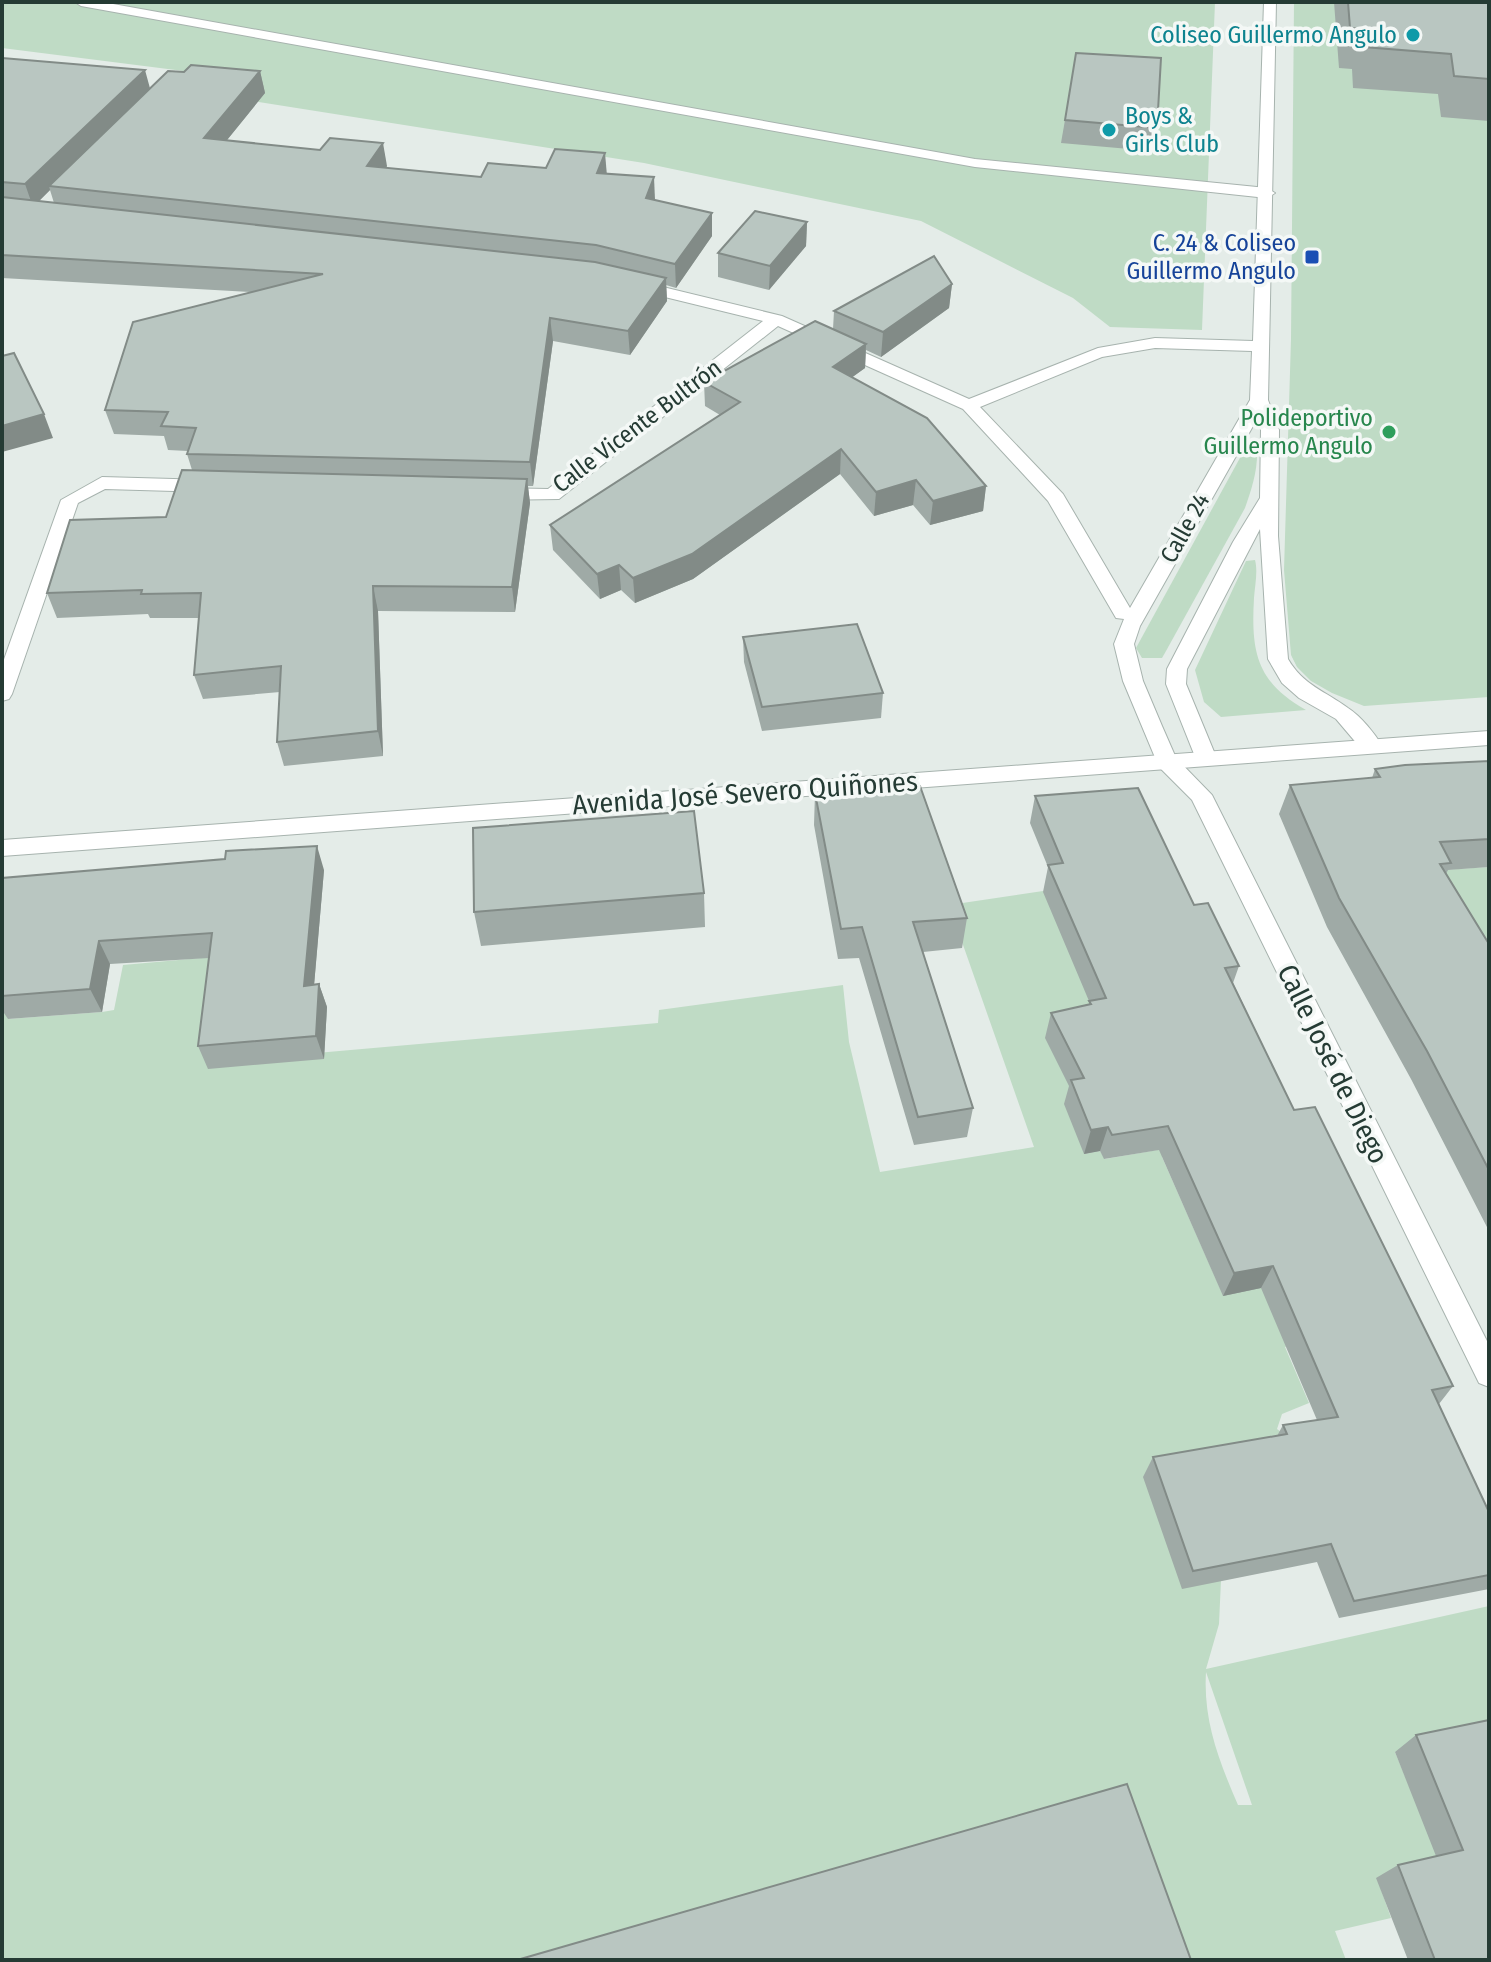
<svg xmlns="http://www.w3.org/2000/svg" width="1491" height="1962" font-family="'Fira Sans Condensed',sans-serif">
	<style>
		.green { fill: #bfdbc5; fill-rule: evenodd }
		.lines { fill: none; stroke-linecap: round; stroke-linejoin: round }
		.service-casing { stroke: #a7b3ae; stroke-width: 2 }
		.minor-casing { stroke: #a7b3ae; stroke-width: 2 }
		.tertiary-casing { stroke: #a7b3ae; stroke-width: 2 }
		.service { fill: #fff; fill-rule: evenodd }
		.minor { fill: #fff; fill-rule: evenodd }
		.tertiary { fill: #fff; fill-rule: evenodd }
		.wall { fill: #9faaa6; fill-rule: evenodd }
		.shaded-wall { fill: #828b87 }
		.building { fill: #b9c6c1; stroke: #828b87; stroke-width: 2 }
		.culture-dot { fill: #0f9aa8; stroke: #f4f8f6; stroke-width: 3 }
		.transit-dot { fill: #1a4fb4; stroke: #f4f8f6; stroke-width: 3 }
		.leisure-dot { fill: #2e9e5b; stroke: #f4f8f6; stroke-width: 3 }
		.labels { text-anchor: middle; dominant-baseline: central; stroke-width: 7; stroke-linejoin: round; paint-order: stroke }
		.far-culture-label { font-size: 24px; fill: #0d838f; stroke: #f4f8f6; text-anchor: end }
		.far-transit-label { font-size: 24px; fill: #164399; stroke: #f4f8f6; text-anchor: end }
		.far-leisure-label { font-size: 24px; fill: #27864d; stroke: #f4f8f6; text-anchor: end }
		.far-street-label { font-size: 24px; fill: #253b34; stroke: #f4f8f6 }
		.street-label { font-size: 28px; fill: #253b34; stroke: #f4f8f6 }
	</style>
	<rect width="100%" height="100%" fill="#e4ece8"/>
	<g class="green">
		<path d="M2,2H1215L1202,330L1110,327L1073,298L921,221L644,163L215,95L231,77L2,48Z"/>
		<path d="M1294,2H1489V697L1364,706L1332,693L1311,681L1297,667L1291,655L1284,570L1291,339Z"/>
		<path d="M1247,445L1257,448C1258,470 1252,488 1245,508L1166,651L1162,658H1142L1136,648Z"/>
		<path d="M1255,560C1258,571 1255,585 1254,598C1251,651 1256,682 1306,710L1221,717L1204,702L1195,670L1246,561Z"/>
		<path d="M1489,867V999L1427,871Z"/>
		<path d="M1043,891L1110,1011L1084,1154L1100,1151L1105,1159L1280,1129L1162,1157L1223,1295L1352,1269L1310,1341L1285,1347L1309,1403L1282,1414L1277,1429L1295,1442L1221,1580L1219,1624L1206,1669L1489,1606V1733L1395,1752L1441,1863L1377,1878L1391,1918L1335,1931L1346,1960H2V982L8,1019L102,1012L114,1010L123,965L212,957L215,1062L658,1023L659,1010L843,985L849,1042L880,1172L1034,1147L949,905ZM1206,1672L1252,1805H1238C1219,1761 1203,1721 1206,1672Z"/>
	</g>
	<g class="lines">
		<g class="service-casing">
			<path id="service" d="M75,2H102L975,159L1267,188L1275,193L1267,198L975,167L81,6Z"/>
		</g>
		<g class="minor-casing">
			<g id="minor">
				<path d="M1264,2H1276L1268,400L1279,430L1278,536L1288,659C1303,685 1325,691 1348,708C1361,716 1375,734 1383,747L1380,752H1364L1336,719L1299,698L1282,683L1268,659L1260,529L1187,669L1186,684L1217,759L1214,764H1198L1166,684L1167,669L1233,542L1260,498L1261,430L1257,419L1140,626L1134,644L1143,681L1162,726L1176,758L1212,795L1489,1345V1387L1479,1383L1192,800L1159,767L1123,681L1114,644L1124,619L1116,618L1048,501L963,409L778,326L559,499L498,500L489,494L498,488L548,489L763,321L628,288V282L634,280L782,316L969,399L1098,348L1155,338L1253,341ZM1155,348L1252,351L1250,400L1130,608L1063,494L980,407L1102,357Z"/>
				<path d="M102,477L209,480L218,486L209,492L105,489L78,503L12,694L9,699L2,701V665L61,500Z"/>
			</g>
		</g>
		<g class="tertiary-casing">
			<path id="tertiary" d="M1489,731V745L2,856V840Z"/>
		</g>
		<use href="#service" class="service"/>
		<use href="#minor" class="minor"/>
		<use href="#tertiary" class="tertiary"/>
	</g>
	<g class="wall">
		<path d="M1334,2H1489V121L1441,117L1438,94L1353,88L1352,69L1339,68Z"/>
		<path d="M2,58L150,88L184,72L260,71L265,93L227,140L387,166L386,168L481,177L607,174L655,200L712,213V236L676,288L666,285L667,301L630,355L553,341L533,486H528L530,503L515,612L378,611L383,756L284,766L277,742L280,692L203,699L194,675L199,618H150L148,614L57,618L47,593L166,517L192,470L187,454L188,451L168,450L164,436L114,434L105,410L250,292L2,278ZM50,190L54,203L39,201Z"/>
		<path d="M1065,120L1157,128L1152,151L1061,143Z"/>
		<path d="M807,222L806,246L769,290L718,277V253Z"/>
		<path d="M952,284L949,308L881,357L866,350L865,368L852,377L986,486L983,511L930,525L913,505L874,516L840,474L693,579L635,603L621,590L600,599L553,550L550,525L720,415L705,406L704,382L833,329L834,311Z"/>
		<path d="M743,637L883,693L881,718L762,731L744,662Z"/>
		<path d="M1489,761V867L1448,870L1446,874L1489,944V1231L1411,1079L1327,927L1279,814L1290,785L1372,778L1375,769Z"/>
		<path d="M815,793L967,918L962,948L923,952L973,1108L967,1137L914,1145L859,958L838,959L814,825Z"/>
		<path d="M1035,796L1194,905L1239,966L1233,983L1294,1110L1453,1386L1439,1404L1489,1512V1589L1339,1618L1317,1562L1182,1589L1143,1477L1153,1457L1277,1436L1283,1425L1317,1420L1261,1288L1223,1296L1159,1150L1104,1159L1100,1151L1084,1154L1064,1104L1069,1086L1045,1038L1051,1013L1089,1004V1001L1043,892L1048,867L1030,823Z"/>
		<path d="M324,870L314,985L319,984L327,1007L324,1059L208,1069L198,1046L209,958L110,964L102,1012L8,1019L4,1013H2V878Z"/>
		<path d="M704,893L705,927L481,946L474,912Z"/>
		<path d="M1489,1720V1960H1408L1376,1878L1398,1865L1436,1856L1395,1752L1416,1735Z"/>
	</g>
	<g class="shaded-wall">
		<path d="M145,70L151,92L49,186L50,190L33,207L25,184Z"/>
		<path d="M260,71L265,93L210,161L204,138Z"/>
		<path d="M383,143L387,166L371,190L367,166Z"/>
		<path d="M605,153L607,176L597,173Z"/>
		<path d="M654,177L655,200L646,198Z"/>
		<path d="M712,213V236L676,288L675,264Z"/>
		<path d="M807,222L806,246L769,290L770,266Z"/>
		<path d="M666,278L667,301L630,355L628,331Z"/>
		<path d="M952,284L949,308L881,357L883,332Z"/>
		<path d="M550,318L553,341L533,486L530,462Z"/>
		<path d="M866,344L865,368L832,392L833,367Z"/>
		<path d="M44,414L53,438L2,452V426Z"/>
		<path d="M841,449L840,474L693,579L635,603L633,578Z"/>
		<path d="M527,479L530,503L515,612L512,587Z"/>
		<path d="M916,480L913,505L874,516L876,492Z"/>
		<path d="M986,486L983,511L930,525L933,501Z"/>
		<path d="M619,565L621,590L600,599L597,574Z"/>
		<path d="M373,586L378,611L383,756L378,731Z"/>
		<path d="M317,846L324,870L312,1009L304,986Z"/>
		<path d="M99,941L110,964L102,1012L90,989Z"/>
		<path d="M319,984L327,1007L324,1059L316,1036Z"/>
		<path d="M1108,1127L1100,1151L1084,1154L1091,1130Z"/>
		<path d="M1273,1266L1261,1288L1223,1296L1234,1273Z"/>
	</g>
	<g class="building">
		<path d="M1348,2H1489V79L1454,76L1451,54L1364,47L1363,29L1350,28Z"/>
		<path d="M1076,53L1161,58L1157,128L1065,120Z"/>
		<path d="M2,58L145,70L25,184L2,182Z"/>
		<path d="M191,65L260,71L204,138L320,150L330,138L383,143L367,166L481,177L488,163L546,168L555,149L605,153L597,173L654,177L646,198L712,213L675,264L596,245L49,186L168,71L184,72Z"/>
		<path d="M2,197L595,262L666,278L628,331L550,318L530,462L187,454L196,428L161,426L168,412L105,410L133,322L323,274L2,255Z"/>
		<path d="M755,211L807,222L770,266L718,253Z"/>
		<path d="M934,256L952,284L883,332L834,311Z"/>
		<path d="M815,321L866,344L833,367L927,418L986,486L933,501L916,480L876,492L841,449L692,554L633,578L619,565L597,574L550,525L740,402L704,382Z"/>
		<path d="M14,353L44,414L2,426V356Z"/>
		<path d="M182,470L527,479L512,587L373,586L378,731L277,742L281,666L194,675L201,593L141,594L142,590L47,593L70,520L166,517Z"/>
		<path d="M857,624L883,693L762,707L743,637Z"/>
		<path d="M1489,761V839L1440,842L1451,863L1440,864L1489,944V1170L1427,1051L1339,898L1290,785L1380,777L1375,769L1405,765Z"/>
		<path d="M920,786L967,918L913,922L973,1108L918,1117L862,927L841,929L815,793Z"/>
		<path d="M1138,788L1194,905L1208,903L1239,966L1225,968L1294,1110L1315,1107L1453,1386L1432,1390L1489,1512V1575L1354,1601L1331,1544L1193,1571L1153,1457L1287,1434L1283,1425L1338,1417L1273,1266L1234,1273L1168,1126L1112,1135L1108,1127L1091,1130L1071,1080L1084,1078L1051,1013L1091,1004L1089,1001L1106,998L1048,865L1063,863L1035,796Z"/>
		<path d="M694,811L704,893L474,912L473,828Z"/>
		<path d="M317,846L304,986L319,984L316,1036L198,1046L212,933L99,941L90,989L2,996V878L225,859L226,851Z"/>
		<path d="M1489,1720V1960H1435L1398,1865L1463,1850L1416,1735Z"/>
		<path d="M1127,1784L1191,1960H517Z"/>
	</g>
	<g class="culture-dot">
		<circle cx="1413" cy="35" r="8"/>
		<circle cx="1109" cy="130" r="8"/>
	</g>
	<rect class="transit-dot" x="1304" y="249" width="16" height="16" rx="4"/>
	<circle class="leisure-dot" cx="1389" cy="432" r="8"/>
	<g class="labels">
		<g class="far-culture-label">
			<text x="1397" y="35">Coliseo Guillermo Angulo</text>
			<text x="1125" y="116" text-anchor="start">Boys &amp;<tspan x="1125" dy="28">Girls Club</tspan></text>
		</g>
		<g class="far-transit-label">
			<text x="1296" y="243">C. 24 &amp; Coliseo<tspan x="1296" dy="28">Guillermo Angulo</tspan></text>
		</g>
		<g class="far-leisure-label">
			<text x="1373" y="418">Polideportivo<tspan x="1373" dy="28">Guillermo Angulo</tspan></text>
		</g>
		<g class="far-street-label">
			<text transform="translate(637 426) rotate(-37)">Calle Vicente Bultrón</text>
			<text transform="translate(1185 528) rotate(-61)">Calle 24</text>
		</g>
		<g class="street-label">
			<text transform="translate(745 793) rotate(-4)">Avenida José Severo Quiñones</text>
			<text transform="translate(1333 1064) rotate(64)">Calle José de Diego</text>
		</g>
	</g>
	<rect width="1491" height="1962" fill="none" stroke="#253b34" stroke-width="8"/>
</svg>
